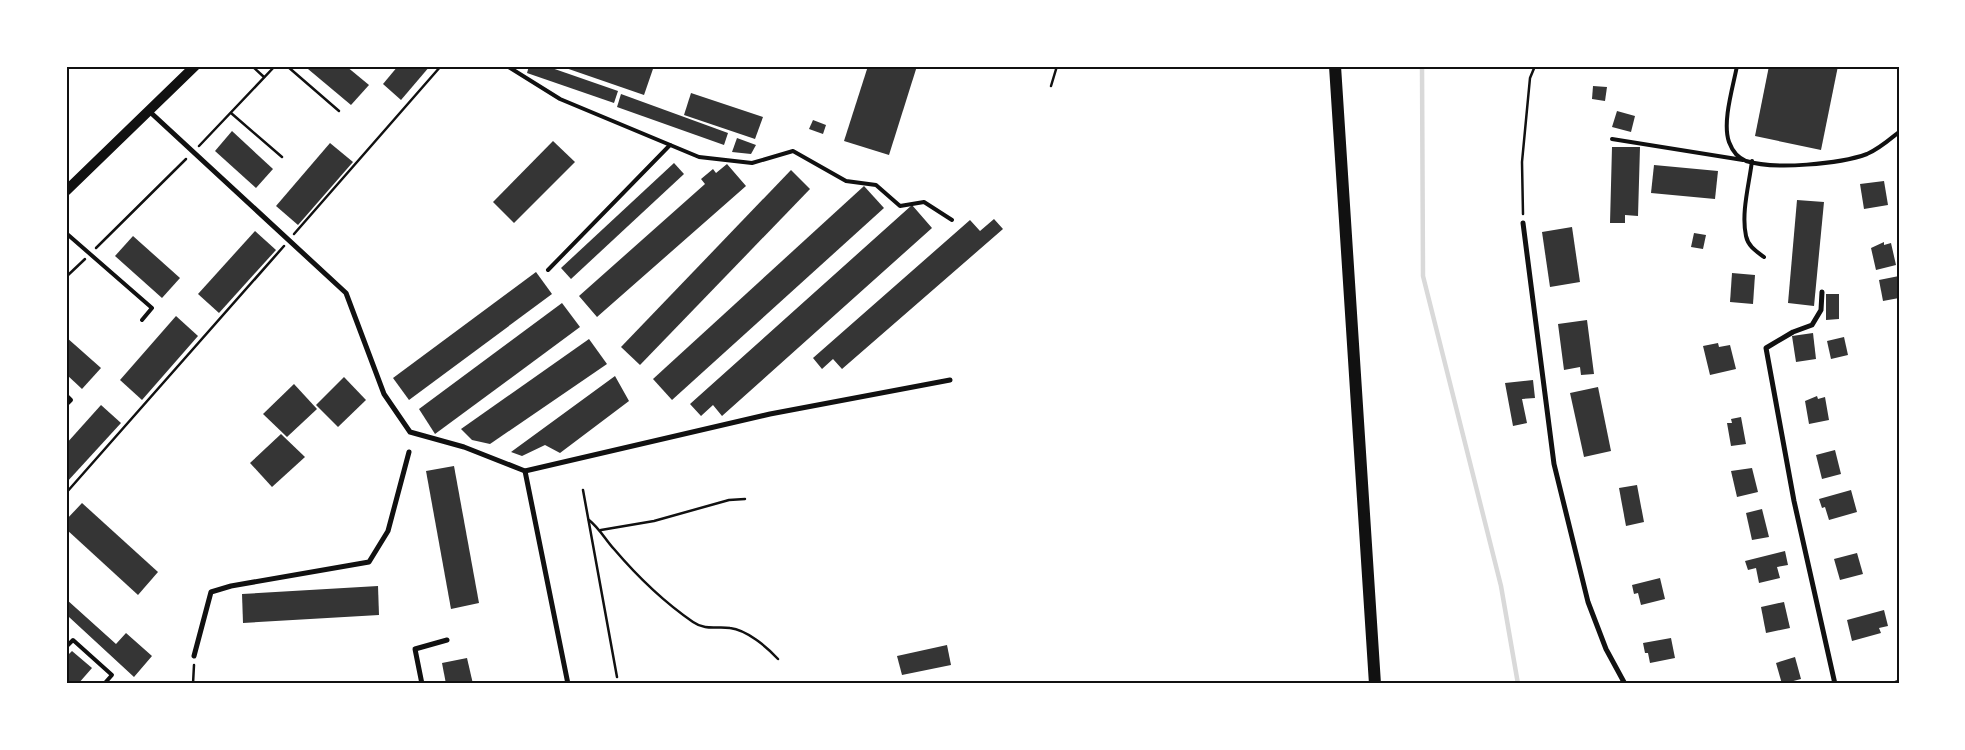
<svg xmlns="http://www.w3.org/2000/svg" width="1965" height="750" font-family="Helvetica,sans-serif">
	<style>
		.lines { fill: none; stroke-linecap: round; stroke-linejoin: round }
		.stream { stroke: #d9d9d9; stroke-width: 4.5 }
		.building { fill: #353535 }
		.path { stroke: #111; stroke-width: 2.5 }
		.service { stroke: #111; stroke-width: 4 }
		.minor { stroke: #111; stroke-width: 5 }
		.secondary { stroke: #111; stroke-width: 10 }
		.primary { stroke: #111; stroke-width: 12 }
		.neatline { fill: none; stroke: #111; stroke-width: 2 }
	</style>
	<rect width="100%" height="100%" fill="#fff"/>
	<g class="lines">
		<path class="stream" d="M1422,66L1423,276L1501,586L1518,684"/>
	</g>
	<g class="building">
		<path d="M310,66H346L369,85L351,105L308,69Z"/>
		<path d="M398,66H430L401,100L383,84Z"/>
		<path d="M529,66H546L618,91L614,103L527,73Z"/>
		<path d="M560,66H654L644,95Z"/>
		<path d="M868,66H917L889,155L844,141Z"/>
		<path d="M1769,66H1838L1821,150L1755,136Z"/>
		<path d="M1593,86L1607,87L1605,101L1592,99Z"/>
		<path d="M691,93L763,117L755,139L684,115Z"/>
		<path d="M621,94L728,133L724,145L617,107Z"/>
		<path d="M1617,111L1635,116L1631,132L1612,127Z"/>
		<path d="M813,120L826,125L823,134L809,129Z"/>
		<path d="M232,131L273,169L256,188L215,151Z"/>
		<path d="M737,138L756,145L751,154L732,152Z"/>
		<path d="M553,141L575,162L514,223L493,202Z"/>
		<path d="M330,143L353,162L298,225L276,206Z"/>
		<path d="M1612,147H1640L1638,216L1625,215V223H1610Z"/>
		<path d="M674,163L684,174L571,279L561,268Z"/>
		<path d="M727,164L746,186L597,317L579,296L705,184L701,179L713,169L716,173Z"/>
		<path d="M1654,165L1718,171L1715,199L1651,193Z"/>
		<path d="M791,170L810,189L640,365L621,347Z"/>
		<path d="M1884,181L1888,205L1864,209L1860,184Z"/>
		<path d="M864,186L884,208L672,400L653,379Z"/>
		<path d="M1797,200L1824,202L1814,306L1788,303Z"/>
		<path d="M912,205L932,228L722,416L713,405L701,416L690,404Z"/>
		<path d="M994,219L1003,229L842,369L833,359L822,369L813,358L970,220L980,231Z"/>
		<path d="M1572,227L1580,282L1550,287L1542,232Z"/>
		<path d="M255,231L276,250L219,313L198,294Z"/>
		<path d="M1694,233L1706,235L1703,249L1691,247Z"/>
		<path d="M133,236L180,278L162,298L115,256Z"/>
		<path d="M1884,242V245L1891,243L1896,265L1876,270L1871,248Z"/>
		<path d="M536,272L552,294L409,400L393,378Z"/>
		<path d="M1732,273L1755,275L1753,304L1730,302Z"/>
		<path d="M1899,276V298L1883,301L1879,280Z"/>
		<path d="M1826,294H1839V319L1826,320Z"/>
		<path d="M562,303L580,327L435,434L419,409Z"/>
		<path d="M176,316L198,336L142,400L120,380Z"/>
		<path d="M1587,320L1594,374L1581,375L1580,367L1564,370L1558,324Z"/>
		<path d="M1813,333L1816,359L1796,362L1792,336Z"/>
		<path d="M66,337L101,368L82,389L66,374Z"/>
		<path d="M1844,337L1848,355L1831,359L1827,341Z"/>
		<path d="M589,339L607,364L490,444L472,440L461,429Z"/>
		<path d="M1718,343L1719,347L1730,345L1736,369L1710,375L1703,346Z"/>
		<path d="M615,376L629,401L560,453L545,445L522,456L511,452Z"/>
		<path d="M344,377L366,400L338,427L316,405Z"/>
		<path d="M1533,380L1535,398L1522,399L1527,423L1513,426L1505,383Z"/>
		<path d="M294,384L317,409L287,437L263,414Z"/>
		<path d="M1598,387L1611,451L1584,457L1570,393Z"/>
		<path d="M1817,396L1818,399L1825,397L1829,420L1809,424L1805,401Z"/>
		<path d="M101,405L121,423L66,483V444Z"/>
		<path d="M1741,417L1746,444L1731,446L1727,423H1732L1731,419Z"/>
		<path d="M281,434L305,457L272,487L250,463Z"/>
		<path d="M1835,450L1841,474L1822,479L1816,455Z"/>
		<path d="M454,466L479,603L451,609L426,471Z"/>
		<path d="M1752,468L1758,492L1737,497L1731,471Z"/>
		<path d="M1637,485L1644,522L1626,526L1619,488Z"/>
		<path d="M1851,490L1857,512L1829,520L1825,507L1822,508L1819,499Z"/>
		<path d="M82,503L158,572L138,595L66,529V520Z"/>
		<path d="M1762,509L1769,537L1752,540L1746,513Z"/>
		<path d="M1785,551L1788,565L1777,567L1780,578L1759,583L1756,568L1748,570L1745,561Z"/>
		<path d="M1857,553L1863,574L1840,580L1834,559Z"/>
		<path d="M1660,578L1665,599L1641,605L1638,593L1634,594L1632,585Z"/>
		<path d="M378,586L379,615L243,623L242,594Z"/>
		<path d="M66,599L116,644L126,633L152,656L134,677L69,617L66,620Z"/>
		<path d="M1784,602L1790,628L1766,633L1761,607Z"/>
		<path d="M1884,610L1888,626L1879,628L1881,633L1852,641L1847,620Z"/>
		<path d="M1671,638L1675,658L1650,663L1648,653H1645L1643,643Z"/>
		<path d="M947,645L951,665L902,675L897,656Z"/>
		<path d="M72,651L92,668L78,684H66V657Z"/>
		<path d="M1795,657L1801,679L1782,684L1776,663Z"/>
		<path d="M467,658L473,684H446L442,663Z"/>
	</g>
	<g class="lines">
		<g class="path">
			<path d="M252,66L264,77"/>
			<path d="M287,66L339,111"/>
			<path d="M1051,86L1057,66"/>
			<path d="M231,113L282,157"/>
			<path d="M199,146L275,66"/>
			<path d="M1523,214L1522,162L1530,78L1535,66"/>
			<path d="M294,234L441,66"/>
			<path d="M96,248L186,159"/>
			<path d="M66,277L85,259"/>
			<path d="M583,490L617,677"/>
			<path d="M66,493L284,246"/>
			<path d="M589,520C600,529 605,539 614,549C637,576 664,602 693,622C706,631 716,626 730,628C747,630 767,647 778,659"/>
			<path d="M601,530L654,521L729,500L745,499"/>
			<path d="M193,684L194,665"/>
		</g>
		<g class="service">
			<path d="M507,66L560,99L699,157L752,163L793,151L846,181L876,185L900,206L924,202L952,220"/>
			<path d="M1737,66C1733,87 1722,122 1729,142C1732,150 1738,158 1746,161C1774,170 1840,164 1867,154C1879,149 1889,140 1899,132"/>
			<path d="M1612,139L1743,160"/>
			<path d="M1752,161C1749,185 1741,213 1746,236C1748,246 1756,251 1764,257"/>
			<path d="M66,233L152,308L142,320"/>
			<path d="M548,270L670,145"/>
			<path d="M66,395L71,400L66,405"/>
			<path d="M66,647L73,640L112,675L104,684"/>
		</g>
		<g class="minor">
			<path d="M149,111L346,293L384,394L410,432L464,447L525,471"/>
			<path d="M1523,223L1554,464L1588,602L1606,649L1625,684"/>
			<path d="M1822,292L1821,310L1812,325L1793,332L1766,348L1794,501L1835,684"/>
			<path d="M194,656L211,592L231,586L369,562L388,531L409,452"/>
			<path d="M422,684L415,649L447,640"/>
			<path d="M568,684L525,471L770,414L950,380"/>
			<path d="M1893,684L1899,682"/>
		</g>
		<path class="secondary" d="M66,191L195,66"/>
		<path class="primary" d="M1335,66L1375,684"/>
	</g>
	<rect width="1965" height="750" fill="none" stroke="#ffffff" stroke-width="135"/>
	<rect x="68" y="68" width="1830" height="614" class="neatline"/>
</svg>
